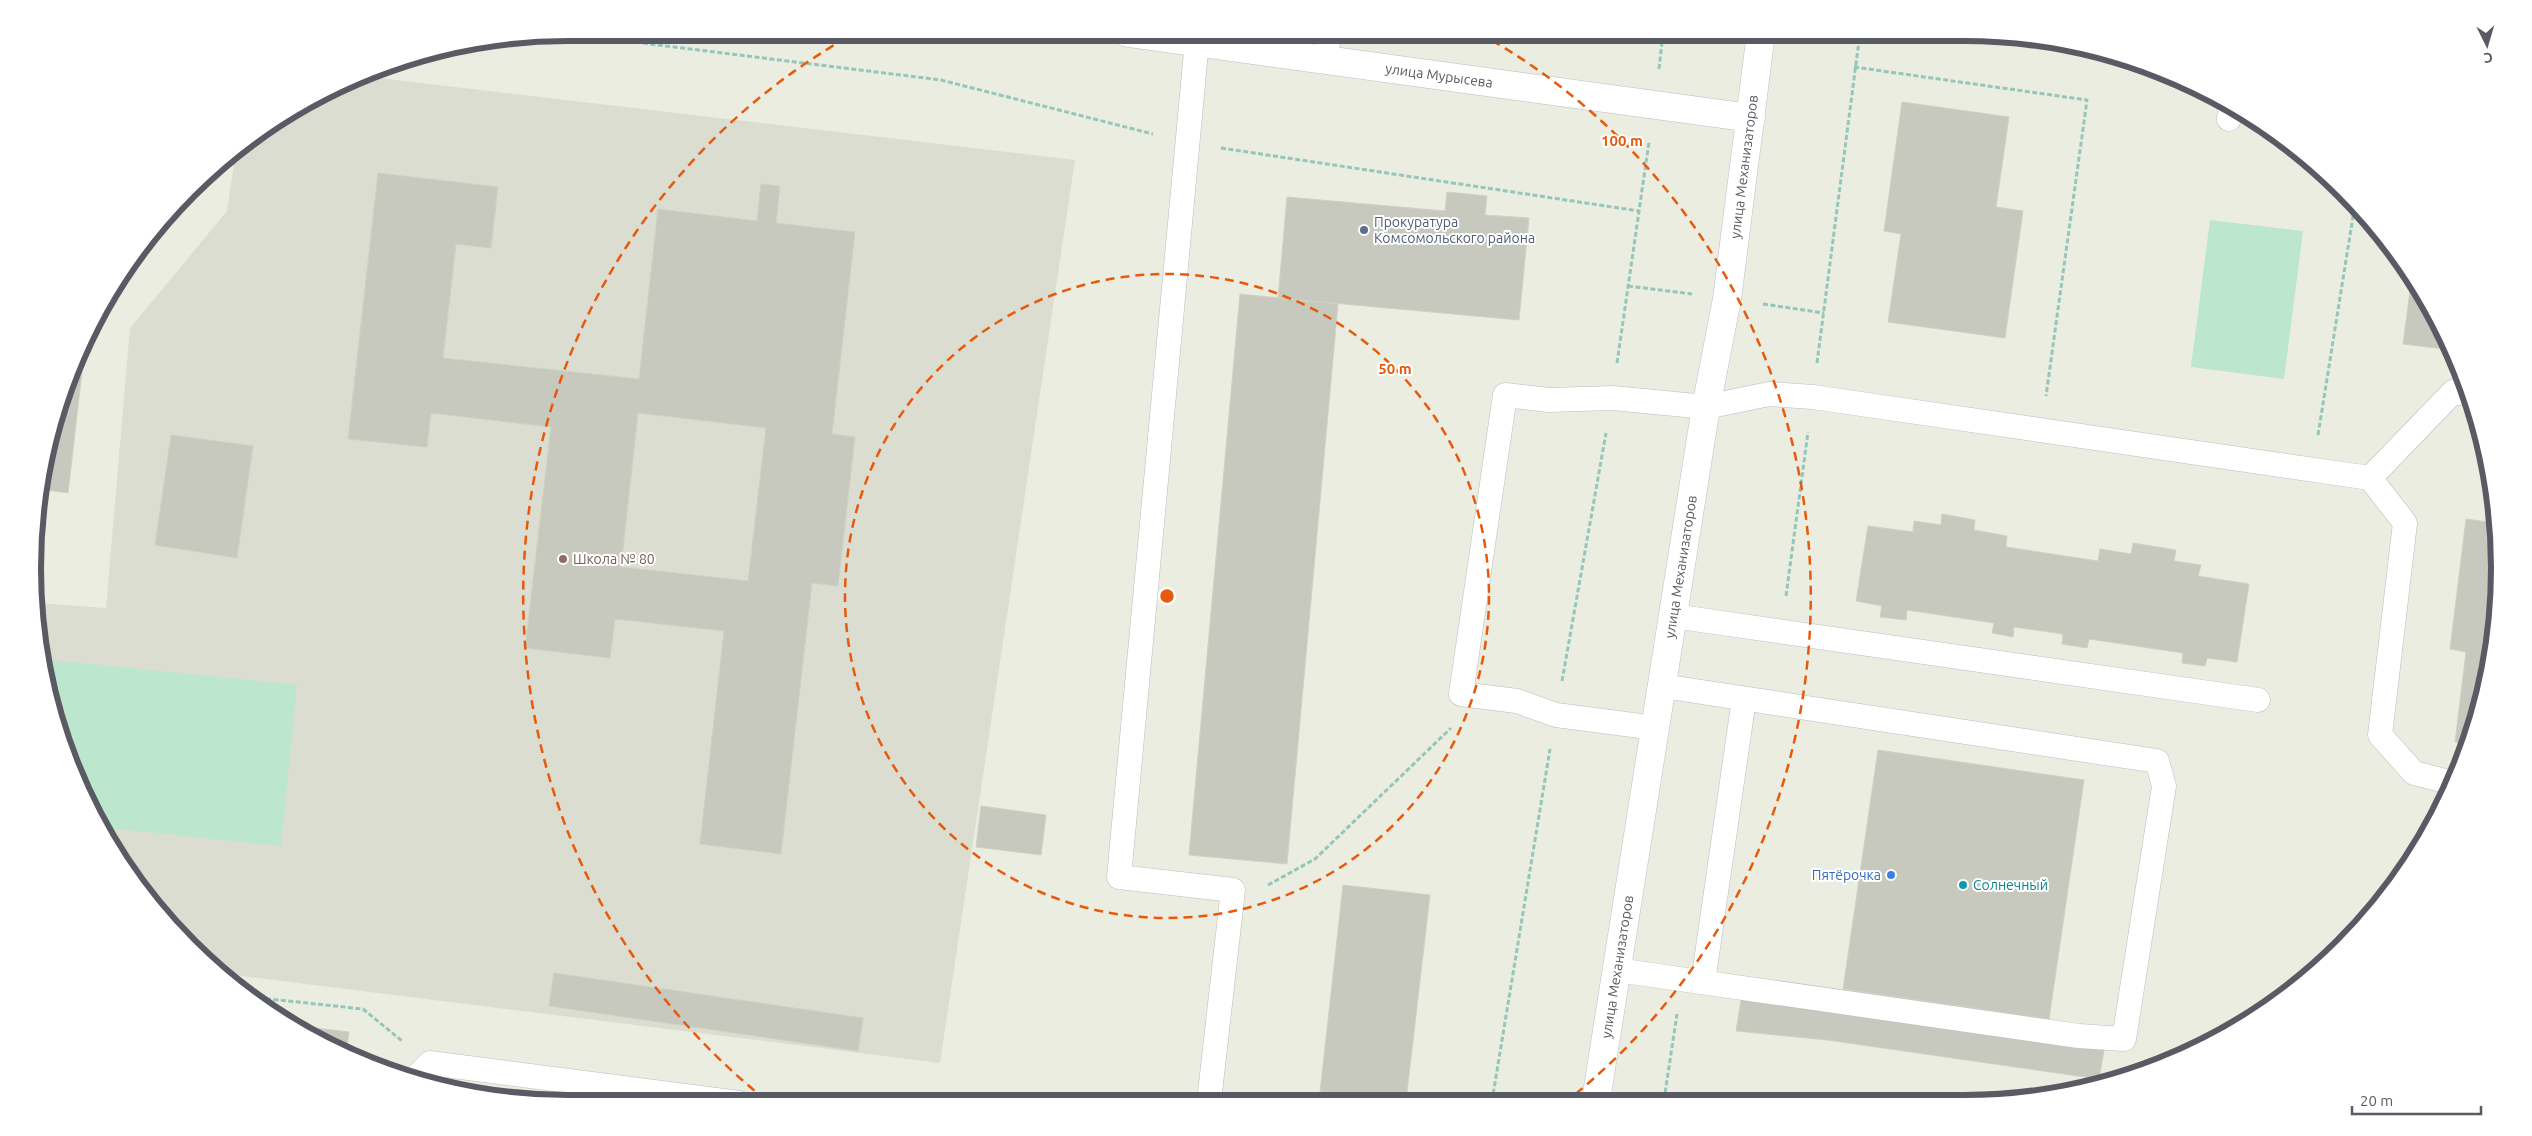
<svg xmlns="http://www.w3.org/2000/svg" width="2532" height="1136" font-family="Ubuntu,sans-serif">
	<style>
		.education { fill: #dbddd0 }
		.green { fill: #bce6ce }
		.building { fill: #c7c8be; stroke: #d0d2bf; fill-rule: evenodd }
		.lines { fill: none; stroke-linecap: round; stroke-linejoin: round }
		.service-casing { stroke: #bbbcc3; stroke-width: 25 }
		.tertiary-casing { stroke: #bbbcc3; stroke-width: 29 }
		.secondary-casing { stroke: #bebec7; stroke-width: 29 }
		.path { stroke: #94c7b9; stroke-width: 3; stroke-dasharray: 5 2.5; stroke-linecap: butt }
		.service { stroke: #fff; stroke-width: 24 }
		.tertiary { stroke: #fff; stroke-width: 28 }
		.secondary { stroke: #fff; stroke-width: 28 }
		.ring { fill: none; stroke: #e8590c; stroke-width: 2.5; stroke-dasharray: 9 6 }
		.service-dot { fill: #5c6f8a; stroke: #fff; stroke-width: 2 }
		.education-dot { fill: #8d6e63; stroke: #fff; stroke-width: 2 }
		.shop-dot { fill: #3f7fe0; stroke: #fff; stroke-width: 2 }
		.culture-dot { fill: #0f9aa8; stroke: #fff; stroke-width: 2 }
		.labels { text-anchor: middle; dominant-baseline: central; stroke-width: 4; stroke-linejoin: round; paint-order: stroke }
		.street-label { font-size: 14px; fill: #595a63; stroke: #fff }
		.service-label { font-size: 14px; fill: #4e5e75; stroke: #fff; text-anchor: start }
		.education-label { font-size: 14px; fill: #785e54; stroke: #fff; text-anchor: start }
		.shop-label { font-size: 14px; fill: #366cbe; stroke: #fff; text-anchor: end }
		.culture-label { font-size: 14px; fill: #0d838f; stroke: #fff; text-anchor: start }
		.rim { fill: none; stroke: #595a63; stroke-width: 6 }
		.centre { fill: #e8590c; stroke: #fff; stroke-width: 2.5 }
		.ring-label { font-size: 15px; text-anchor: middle; font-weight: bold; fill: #e8590c; stroke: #fff; stroke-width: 4; stroke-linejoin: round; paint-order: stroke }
	</style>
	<rect width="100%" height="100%" fill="#ebede1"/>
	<path class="education" d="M362,76L1075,160L940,1063L218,973L165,921L104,835L61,740L43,672L36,603L106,608L130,328L227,211L236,150L301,104Z"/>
	<g class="green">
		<path d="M2210,220L2303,231L2284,379L2191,367Z"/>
		<path d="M41,659L297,685L281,846L100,827C76,774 47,719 41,659Z"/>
	</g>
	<g class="building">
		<path d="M1902,102L2009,117L1996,207L2023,211L2005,338L1888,322L1901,234L1884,231Z"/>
		<path d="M378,173L498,187L491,248L456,244L443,358L639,379L658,209L757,221L761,184L780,186L776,223L855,232L832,434L855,437L838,586L812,583L781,854L700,844L724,631L615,619L610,658L525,648L551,427L431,413L427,447L348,439ZM638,413L766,428L748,581L621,567Z"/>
		<path d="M1447,192L1487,196L1485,215L1529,218L1519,320L1278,298L1287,197L1445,211Z"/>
		<path d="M2412,276L2452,350L2403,344Z"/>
		<path d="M1240,294L1338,304L1287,864L1189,855Z"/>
		<path d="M86,337L68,493L40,489L43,464L73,363Z"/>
		<path d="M171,435L253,446L237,558L155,545Z"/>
		<path d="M1942,514L1975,520L1974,530L2007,536L2006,547L2098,561L2100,549L2131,554L2133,543L2176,550L2174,561L2201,565L2198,576L2249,584L2237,662L2207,658L2205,666L2182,663L2183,653L2089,639L2087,648L2062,644L2063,634L2014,627L2013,637L1992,633L1994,623L1907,610L1906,620L1880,617L1882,606L1856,601L1868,526L1913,532L1914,521L1941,525Z"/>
		<path d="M2466,519L2495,523L2499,568L2489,672L2468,744L2455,742L2466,652L2450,649Z"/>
		<path d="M1878,750L2084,780L2049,1019L1843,989Z"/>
		<path d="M981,806L1046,815L1041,855L976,847Z"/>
		<path d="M1343,885L1430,895L1406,1101H1319Z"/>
		<path d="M554,973L863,1018L858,1051L549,1006Z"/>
		<path d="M1741,1000L2104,1050L2099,1079L1827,1040L1736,1031Z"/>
		<path d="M290,1025L349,1032L346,1054L300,1032Z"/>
	</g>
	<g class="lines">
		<g class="service-casing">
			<g id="service">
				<path d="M1197,41L1119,877L1233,890L1209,1101"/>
				<path d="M1325,59L1330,33"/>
				<path d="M2229,119L2231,106"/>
				<path d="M2370,478L2453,392L2468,394"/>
				<path d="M1673,616L2258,700"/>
				<path d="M1656,728L1556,715L1517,701L1461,694L1505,395L1549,400L1613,398L1706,407L1769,394L1813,397L2370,478L2405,523L2380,735L2414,773L2453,783"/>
				<path d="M1617,970L2079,1036L2124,1039L2164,786L2157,761L1662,686"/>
				<path d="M1703,982L1744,699"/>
				<path d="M415,1078L430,1063L739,1103"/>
			</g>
		</g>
		<g class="tertiary-casing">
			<g id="tertiary">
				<path id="s1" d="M1128,33L1751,118"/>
			</g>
		</g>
		<g class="secondary-casing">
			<g id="secondary">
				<path id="s2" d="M1596,1100L1706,407L1727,299L1761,33"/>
			</g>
		</g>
		<g class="path">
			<path d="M561,33L941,80L1153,134"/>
			<path d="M2081,56L2083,47"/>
			<path d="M1854,67L2087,100L2046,396"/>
			<path d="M1659,69L1663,33"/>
			<path d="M1221,148L1639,211"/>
			<path d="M1628,286L1692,294"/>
			<path d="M1763,304L1824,313"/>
			<path d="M1617,363L1649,142"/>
			<path d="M1817,363L1860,33"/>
			<path d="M2318,435L2355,204"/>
			<path d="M1786,596L1808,432"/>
			<path d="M1562,681L1606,433"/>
			<path d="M1268,885L1315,859L1451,728"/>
			<path d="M251,997L363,1009L402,1041"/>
			<path d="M1664,1100L1677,1014"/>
			<path d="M1492,1101L1550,749"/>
		</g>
		<use href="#service" class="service"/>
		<use href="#tertiary" class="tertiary"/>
		<use href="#secondary" class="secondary"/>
	</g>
	<g class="ring">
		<circle cx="1167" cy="596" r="322"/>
		<path d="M766 1100A644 644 0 0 1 855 33M1479 33A644 644 0 0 1 1568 1100"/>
	</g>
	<circle class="service-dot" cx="1364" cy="230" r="5"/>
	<circle class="education-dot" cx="563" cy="559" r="5"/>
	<circle class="shop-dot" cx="1891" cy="875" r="5"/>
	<circle class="culture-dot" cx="1963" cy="885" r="5"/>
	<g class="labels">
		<g class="street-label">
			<text stroke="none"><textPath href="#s1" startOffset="314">улица Мурысева</textPath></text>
			<text stroke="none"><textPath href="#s2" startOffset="945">улица Механизаторов</textPath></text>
			<text stroke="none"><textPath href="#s2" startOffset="540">улица Механизаторов</textPath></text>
			<text stroke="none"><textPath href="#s2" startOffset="135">улица Механизаторов</textPath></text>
		</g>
		<g class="service-label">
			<text x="1374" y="222">Прокуратура<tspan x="1374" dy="16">Комсомольского района</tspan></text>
		</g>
		<g class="education-label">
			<text x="573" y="559">Школа № 80</text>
		</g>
		<g class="shop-label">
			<text x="1881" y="875">Пятёрочка</text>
		</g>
		<g class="culture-label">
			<text x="1973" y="885">Солнечный</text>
		</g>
	</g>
	<path d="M0 0H2532V1136H0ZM568 41H1964A527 527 0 0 1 2491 568V568A527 527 0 0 1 1964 1095H568A527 527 0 0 1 41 568V568A527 527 0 0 1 568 41Z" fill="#fff" fill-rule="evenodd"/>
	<path class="rim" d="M568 41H1964A527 527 0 0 1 2491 568V568A527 527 0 0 1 1964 1095H568A527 527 0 0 1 41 568V568A527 527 0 0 1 568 41Z"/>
	<circle cx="1167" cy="596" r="8" class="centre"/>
	<g class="ring-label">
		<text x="1622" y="146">100 m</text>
		<text x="1395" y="374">50 m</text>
	</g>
	<g transform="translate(2487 45) rotate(175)" stroke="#ffffff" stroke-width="4" paint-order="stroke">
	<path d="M0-4L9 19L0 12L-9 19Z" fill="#595a63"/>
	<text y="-8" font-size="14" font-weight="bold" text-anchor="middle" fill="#595a63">С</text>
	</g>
	<path d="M2352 1106v8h129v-8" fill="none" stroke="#595a63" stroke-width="2.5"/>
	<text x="2360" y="1106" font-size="15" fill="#595a63" stroke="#ffffff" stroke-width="4" paint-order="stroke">20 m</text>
</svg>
